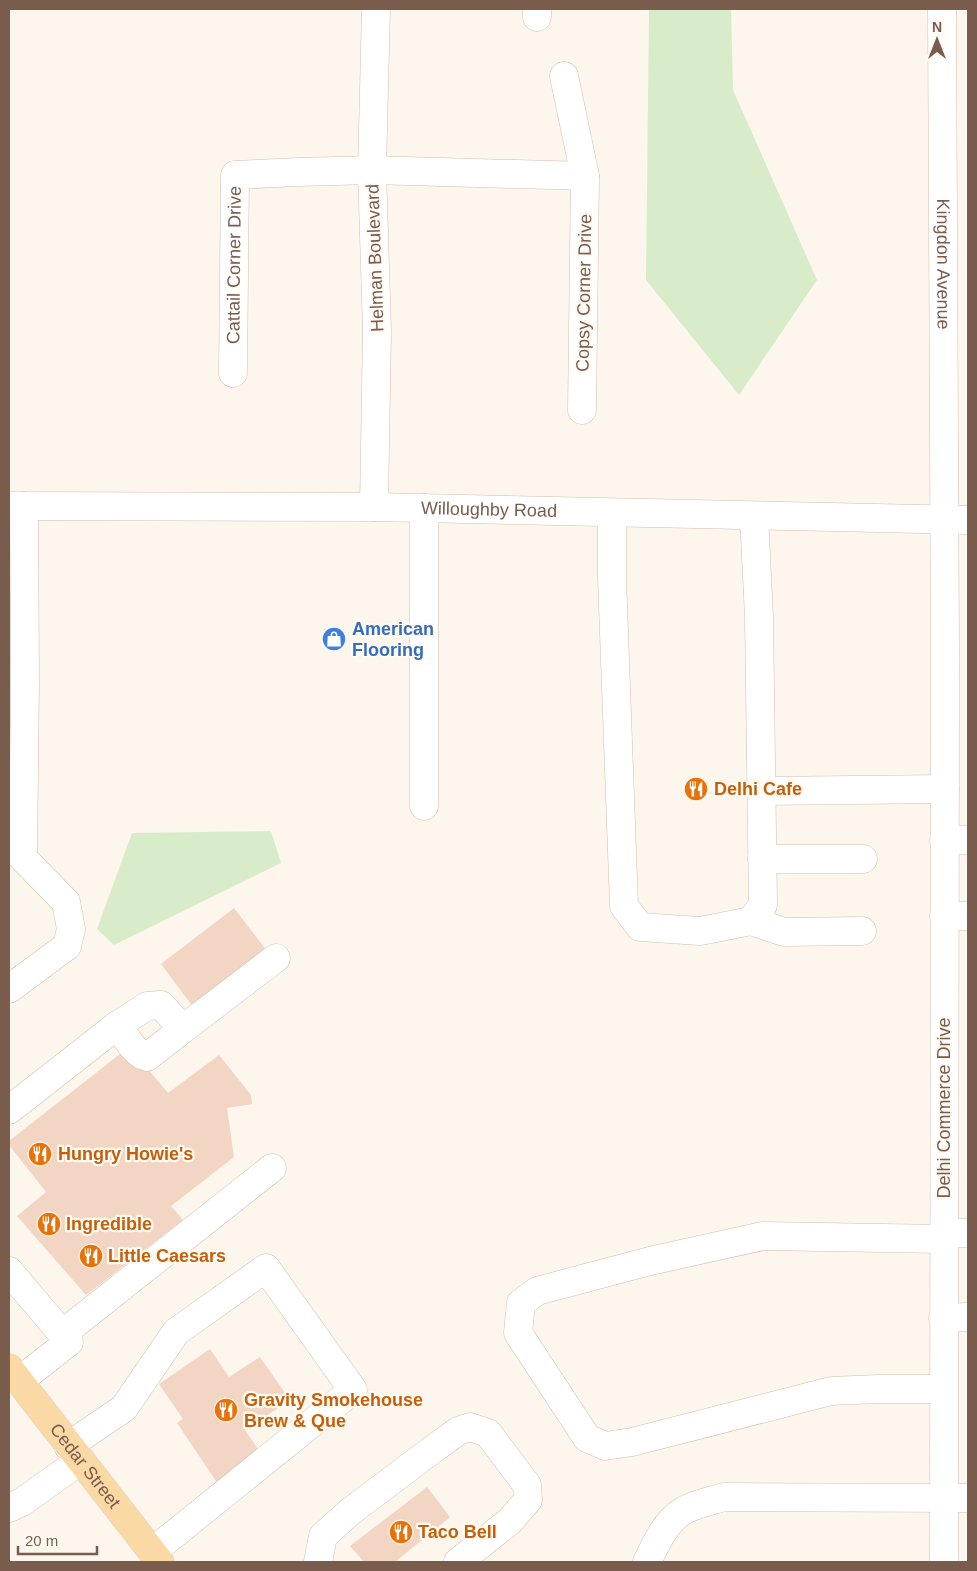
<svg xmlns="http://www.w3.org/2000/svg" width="977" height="1571" font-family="Helvetica,sans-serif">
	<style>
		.green { fill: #d8ecc9 }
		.building { fill: #f3d5c3 }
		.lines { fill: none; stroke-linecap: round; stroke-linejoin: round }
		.minor-casing { stroke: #d1beb0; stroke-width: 29 }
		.major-casing { stroke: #dad1cd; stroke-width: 29 }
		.minor { stroke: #fff; stroke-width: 28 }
		.major { stroke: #fbd9a5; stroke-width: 28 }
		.labels { text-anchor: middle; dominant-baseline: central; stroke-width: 4.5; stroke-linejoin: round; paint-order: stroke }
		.street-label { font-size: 18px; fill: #7a5c4d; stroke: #fffaf3 }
		.shop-label { font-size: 18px; font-weight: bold; fill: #366cbe; stroke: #fffaf3; text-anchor: start }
		.food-label { font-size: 18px; font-weight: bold; fill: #c56008; stroke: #fffaf3; text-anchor: start }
	</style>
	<rect width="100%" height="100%" fill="#fdf6ec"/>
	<g class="green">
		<path d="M649,9H731L733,90L817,280L739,395L646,280Z"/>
		<path d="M271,831L281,863L114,945L97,929L132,833Z"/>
	</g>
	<g class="building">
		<path d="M234,908L267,951L193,1007L161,964Z"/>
		<path d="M129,1047L168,1093L219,1055L251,1095L252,1104L227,1108L234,1157L171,1206L183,1220L86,1295L17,1216L46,1192L9,1145V1141Z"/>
		<path d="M210,1349L229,1377L260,1357L290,1400L245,1430L264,1458L220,1487L177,1423L183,1419L159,1384Z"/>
		<path d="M427,1487L450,1517L395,1562H364L350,1546Z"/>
	</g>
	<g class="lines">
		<g class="minor-casing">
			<g id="minor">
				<path id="s1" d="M942,9L945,654L944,1562"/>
				<path d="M537,17V9"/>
				<path d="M564,76L585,176L582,410"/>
				<path id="s2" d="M233,373L235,175L299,172L372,170L585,176"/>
				<path id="s3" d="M9,506L374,507L968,520"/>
				<path d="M374,507L377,331L372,170L376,9"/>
				<path d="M424,508V806"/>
				<path d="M612,513V578L624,906L640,927L700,931L751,921L763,905L759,616L754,516"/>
				<path d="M761,791L945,789"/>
				<path d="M944,840H968"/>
				<path d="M23,858L25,682L24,506"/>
				<path d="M762,859H863"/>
				<path d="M944,916H968"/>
				<path d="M751,921L784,932L862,931"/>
				<path d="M9,989L67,946L71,929L66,902L13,848H10"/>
				<path d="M117,1025C125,1035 135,1055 147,1057L183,1029"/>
				<path d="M9,1110L115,1027L147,1006L161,1005L183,1029L276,958"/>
				<path d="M944,1233H968"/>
				<path d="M9,1271L69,1342L19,1381"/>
				<path d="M943,1318L968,1317"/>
				<path d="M62,1334L272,1168"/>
				<path d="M943,1389H878L831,1391L632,1442L605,1446L587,1438L518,1333L521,1303L537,1291L650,1261L763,1236L944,1239"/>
				<path d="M68,1446L124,1408L176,1332L266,1268L353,1390L152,1552"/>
				<path d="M9,1508L22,1502L81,1460"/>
				<path d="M318,1562L323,1536L351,1511L428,1453L458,1431L470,1427L488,1433L527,1485L528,1500L510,1521L458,1562"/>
				<path d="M647,1562C655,1545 666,1521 683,1511C695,1504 711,1501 724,1497L968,1498"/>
			</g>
		</g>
		<g class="major-casing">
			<g id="major">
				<path id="s4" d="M9,1368L160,1562"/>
			</g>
		</g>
		<use href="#minor" class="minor"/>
		<use href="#major" class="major"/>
	</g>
	<defs>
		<g id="shop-disc" transform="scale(1.25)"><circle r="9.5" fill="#3f7fe0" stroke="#fffaf3"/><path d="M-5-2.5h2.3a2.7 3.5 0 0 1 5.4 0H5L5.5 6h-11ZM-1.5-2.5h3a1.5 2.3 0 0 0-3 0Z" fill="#fff"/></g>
		<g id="restaurant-disc" transform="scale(1.25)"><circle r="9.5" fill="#e8710a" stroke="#fffaf3"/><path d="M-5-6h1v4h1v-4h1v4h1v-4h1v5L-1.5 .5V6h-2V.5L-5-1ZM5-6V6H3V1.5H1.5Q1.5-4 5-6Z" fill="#fff"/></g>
	</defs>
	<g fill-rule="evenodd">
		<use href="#shop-disc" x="334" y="639"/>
		<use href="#restaurant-disc" x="696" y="789"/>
		<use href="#restaurant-disc" x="40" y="1154"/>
		<use href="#restaurant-disc" x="49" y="1224"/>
		<use href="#restaurant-disc" x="91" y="1256"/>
		<use href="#restaurant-disc" x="226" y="1410"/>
		<use href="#restaurant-disc" x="401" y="1532"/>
	</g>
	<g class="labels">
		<g class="street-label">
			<text transform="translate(375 258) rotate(-92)">Helman Boulevard</text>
			<text stroke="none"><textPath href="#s1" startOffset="255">Kingdon Avenue</textPath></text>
			<text stroke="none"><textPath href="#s2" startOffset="108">Cattail Corner Drive</textPath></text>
			<text transform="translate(584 293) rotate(-89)">Copsy Corner Drive</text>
			<text stroke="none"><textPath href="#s3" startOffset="480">Willoughby Road</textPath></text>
			<text transform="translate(944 1108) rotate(-90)">Delhi Commerce Drive</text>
			<text stroke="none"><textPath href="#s4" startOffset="124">Cedar Street</textPath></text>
		</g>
		<g class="shop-label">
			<text x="352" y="629">American<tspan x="352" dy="21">Flooring</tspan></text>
		</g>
		<g class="food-label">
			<text x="714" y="789">Delhi Cafe</text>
			<text x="58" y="1154">Hungry Howie's</text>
			<text x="66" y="1224">Ingredible</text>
			<text x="108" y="1256">Little Caesars</text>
			<text x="244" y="1400">Gravity Smokehouse<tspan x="244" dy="21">Brew &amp; Que</tspan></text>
			<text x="418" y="1532">Taco Bell</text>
		</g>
	</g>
	<rect width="977" height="1571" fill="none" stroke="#7a5c4d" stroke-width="20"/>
	<g transform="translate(937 40)" stroke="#fffaf3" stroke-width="4" paint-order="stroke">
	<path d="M0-4L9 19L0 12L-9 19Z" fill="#7a5c4d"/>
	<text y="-8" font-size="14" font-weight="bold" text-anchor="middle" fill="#7a5c4d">N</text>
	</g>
	<path d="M18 1546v8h79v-8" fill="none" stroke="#7a5c4d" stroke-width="2.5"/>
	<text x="25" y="1546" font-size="15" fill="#7a5c4d" stroke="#fffaf3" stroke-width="4" paint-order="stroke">20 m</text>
</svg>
